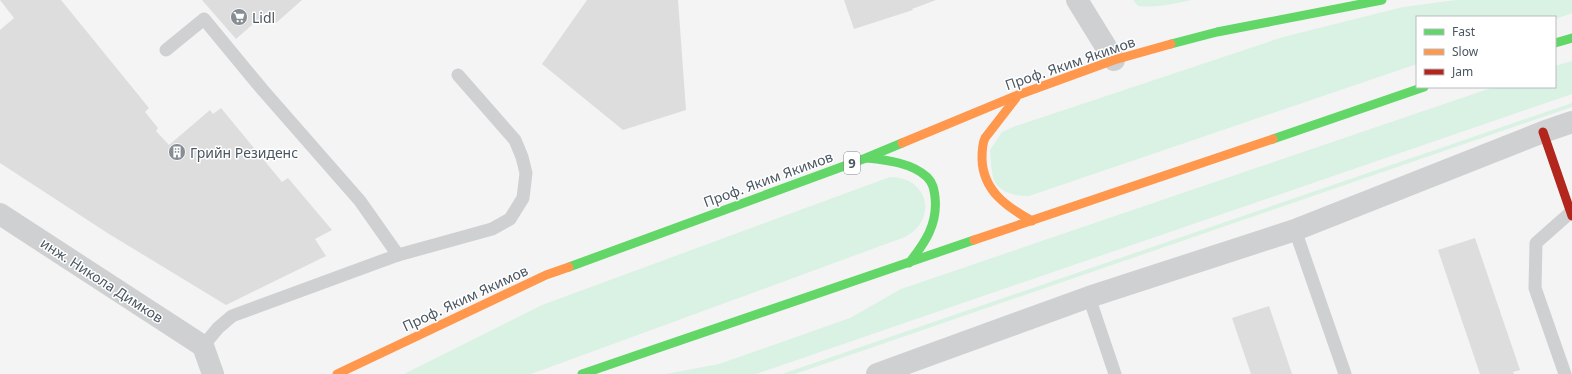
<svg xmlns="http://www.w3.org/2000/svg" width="1572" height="374" font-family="'Noto Sans',sans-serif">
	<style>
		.green { fill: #d9f2e3 }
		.building { fill: #ddddde }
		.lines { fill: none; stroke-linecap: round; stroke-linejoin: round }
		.lane { stroke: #ced0d2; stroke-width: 13 }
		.street { stroke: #ced0d2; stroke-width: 22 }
		.fast { stroke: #63d668; stroke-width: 9 }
		.slow { stroke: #ff974d; stroke-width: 9 }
		.jam { stroke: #b3261e; stroke-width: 9 }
		.labels { text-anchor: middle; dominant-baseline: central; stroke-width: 3; stroke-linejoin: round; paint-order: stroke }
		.shield { fill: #fff; stroke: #808990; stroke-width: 1 }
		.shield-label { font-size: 13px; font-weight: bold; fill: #4a5661 }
		.poi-label { font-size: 14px; fill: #4a5661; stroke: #fff; text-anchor: start }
		.street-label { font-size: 14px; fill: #4a5661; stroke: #fff }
	</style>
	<rect width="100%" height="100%" fill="#f4f4f4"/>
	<g class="green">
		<path d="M1133,0H1191C1173,4 1156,8 1138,6Z"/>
		<path d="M1456,0H1572V13L1555,19V17H1417V64L1029,196C1017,196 1002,194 995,182C991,175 991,158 990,150L1002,132L1013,127L1283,37L1403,7Z"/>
		<path d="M1572,61V94L756,374H666L719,364L850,318L901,289L1494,87H1555V66Z"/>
		<path d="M1572,103V107L795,374H782Z"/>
		<path d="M890,177C929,177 938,220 905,237L531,374H404L542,305Z"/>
	</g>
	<g class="building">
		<path d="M0,0H61L149,108L145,112L158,128L156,131L169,145L210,110L213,114L221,108L282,182L288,178L332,230L315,239L326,256L226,305L109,234L0,163V30L14,18Z"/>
		<path d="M202,0H302L276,23L267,12L236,39Z"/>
		<path d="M587,0H678L686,110L623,130L542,64Z"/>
		<path d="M844,0H936L912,9L913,10L854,29Z"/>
		<path d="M1475,238L1520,370L1513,372L1514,374H1480L1438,250Z"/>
		<path d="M1269,306L1283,347L1292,374H1251L1232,318Z"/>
	</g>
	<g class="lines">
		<g class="lane">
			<path d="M166,50L204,19L261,88L360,201L398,255"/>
			<path d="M1295,230L1345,374"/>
			<path d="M1089,297L1115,374"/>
			<path d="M203,346L218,328L232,316L398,255L492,229L510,219L523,198L526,173L522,157L515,140L458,75"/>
			<path d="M1565,374L1535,288L1536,243L1571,212"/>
		</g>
		<g class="street">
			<path d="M1077,0L1114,60"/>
			<path d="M0,214L203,346L213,374"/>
			<path d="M877,374L1089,297L1295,230L1543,132L1572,122"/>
		</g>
		<g class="fast">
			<path d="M1555,43L1572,38"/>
			<path d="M1171,44L1217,32L1382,0"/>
			<path d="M1273,139L1424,87"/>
			<path d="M867,158C887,160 912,163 927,177C933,183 934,189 935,197C938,224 925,243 909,263"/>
			<path d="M569,267L866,158L902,143"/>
			<path d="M582,374L974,240"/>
		</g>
		<g class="slow">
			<path d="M1016,98L985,138C982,144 982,152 982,159C983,191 1007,207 1032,221"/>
			<path d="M902,143L1018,95L1114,60L1171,44"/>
			<path d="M974,240L1273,139"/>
			<path d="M337,374L546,275L569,267"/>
		</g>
		<path class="jam" d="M1543,132L1572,216"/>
	</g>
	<defs>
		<g id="supermarket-disc" transform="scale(0.9)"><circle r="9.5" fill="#868d94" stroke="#fff"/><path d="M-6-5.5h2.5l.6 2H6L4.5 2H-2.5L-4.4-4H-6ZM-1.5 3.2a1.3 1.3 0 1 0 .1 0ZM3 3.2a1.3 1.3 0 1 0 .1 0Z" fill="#fff"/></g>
		<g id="building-disc" transform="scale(0.9)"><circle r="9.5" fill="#868d94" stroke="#fff"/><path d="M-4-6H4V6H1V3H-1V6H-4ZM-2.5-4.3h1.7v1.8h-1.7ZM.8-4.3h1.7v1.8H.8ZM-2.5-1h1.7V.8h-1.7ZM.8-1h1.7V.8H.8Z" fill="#fff"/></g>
	</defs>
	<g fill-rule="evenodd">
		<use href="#supermarket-disc" x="239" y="17"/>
		<use href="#building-disc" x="177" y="152"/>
	</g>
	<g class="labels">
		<rect class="shield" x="844" y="152" width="16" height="22" rx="3"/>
		<g class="shield-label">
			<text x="852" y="163">9</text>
		</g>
		<g class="poi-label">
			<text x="252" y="17">Lidl</text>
			<text x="190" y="152">Грийн Резиденс</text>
		</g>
		<g class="street-label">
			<text transform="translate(1070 63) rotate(-19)">Проф. Яким Якимов</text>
			<text transform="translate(768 179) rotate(-20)">Проф. Яким Якимов</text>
			<text transform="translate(102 280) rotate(33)">инж. Никола Димков</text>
			<text transform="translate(465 298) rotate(-25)">Проф. Яким Якимов</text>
		</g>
	</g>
	<rect x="1416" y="16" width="140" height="72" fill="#ffffff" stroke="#b7bbc0"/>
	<rect x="1424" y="29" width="20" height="6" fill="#63d668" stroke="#b7bbc0"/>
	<text x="1452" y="36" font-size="12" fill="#4a5661">Fast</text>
	<rect x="1424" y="49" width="20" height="6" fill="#ff974d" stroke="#b7bbc0"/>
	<text x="1452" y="56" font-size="12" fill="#4a5661">Slow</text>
	<rect x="1424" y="69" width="20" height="6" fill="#b3261e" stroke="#b7bbc0"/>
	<text x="1452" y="76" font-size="12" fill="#4a5661">Jam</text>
</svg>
